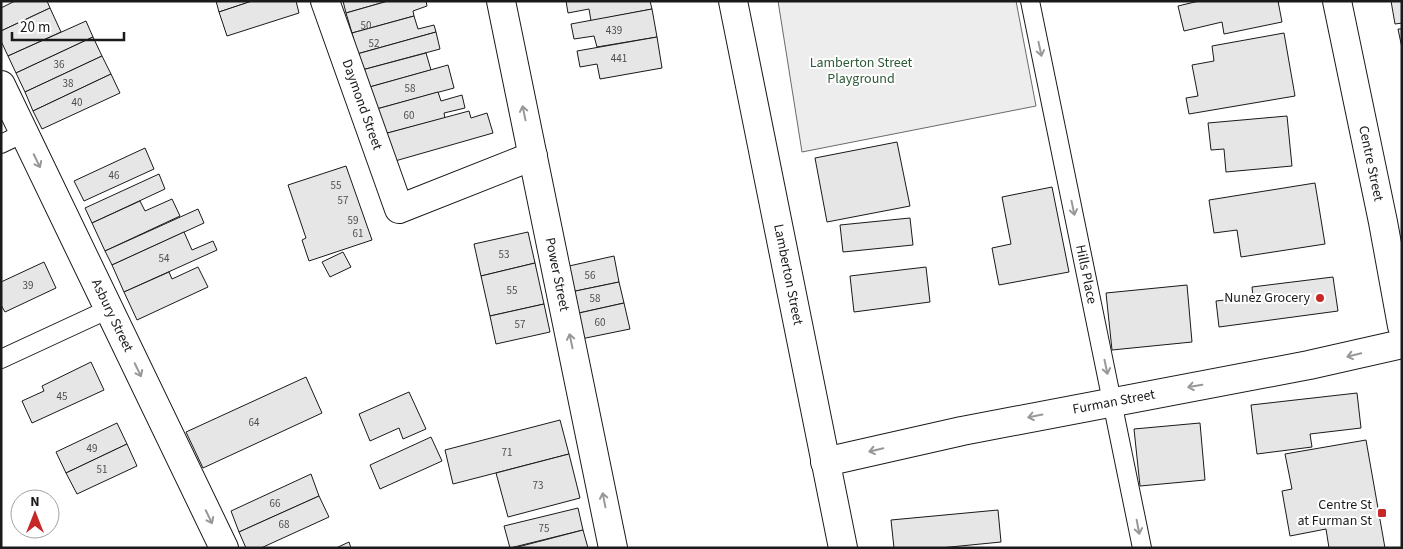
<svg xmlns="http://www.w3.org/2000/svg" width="1403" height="549" font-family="'Source Sans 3',sans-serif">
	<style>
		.green { fill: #ededed; stroke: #6a6a6a }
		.building { fill: #e6e6e6; stroke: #1a1a1a }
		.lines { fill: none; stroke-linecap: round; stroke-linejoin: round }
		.service-casing { stroke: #1a1a1a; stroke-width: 20 }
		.minor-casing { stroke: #1a1a1a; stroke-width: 30 }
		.tertiary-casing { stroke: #1a1a1a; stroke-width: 30 }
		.service { stroke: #fff; stroke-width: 18 }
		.minor { stroke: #fff; stroke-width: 28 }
		.tertiary { stroke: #fff; stroke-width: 28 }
		.oneway { stroke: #989898 }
		.poi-dot { fill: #c62828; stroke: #fff; stroke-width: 2 }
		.labels { text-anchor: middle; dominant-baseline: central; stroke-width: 4; stroke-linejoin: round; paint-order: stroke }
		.number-label { font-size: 11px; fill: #4d4d4d }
		.park-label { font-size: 14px; fill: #2b5a34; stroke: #fff }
		.street-label { font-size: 14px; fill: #1a1a1a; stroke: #fff }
		.poi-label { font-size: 14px; fill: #1a1a1a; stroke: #fff; text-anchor: end }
	</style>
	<rect width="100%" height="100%" fill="#fff"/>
	<path class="green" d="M778,1H1016L1036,106L802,152Z"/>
	<g class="building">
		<path d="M15,1H47L50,8L1,31V8Z"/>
		<path d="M216,1H252L219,12Z"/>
		<path d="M252,1H296L299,13L227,36L219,12Z"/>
		<path d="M343,1H388L346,13Z"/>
		<path d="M388,1H426L427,6L413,11L414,16L352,33L346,13Z"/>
		<path d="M566,1H650L652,9L591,21L589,9L568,13Z"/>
		<path d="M1199,1H1278L1282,22L1224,34L1222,22L1184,31L1178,6Z"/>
		<path d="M1391,1H1402V23L1395,24Z"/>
		<path d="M50,8L61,32L8,56L1,41V31Z"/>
		<path d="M652,9L657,37L597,47L594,36L574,39L571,24Z"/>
		<path d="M414,16L418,29L434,25L436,32L357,54L352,33Z"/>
		<path d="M86,21L93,37L16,73L8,56Z"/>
		<path d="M1398,29H1402V48Z"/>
		<path d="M436,32L440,49L362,70L357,54Z"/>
		<path d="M1284,33L1295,96L1189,114L1186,98L1198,96L1192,65L1214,61L1212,46Z"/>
		<path d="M93,37L102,56L25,92L16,73Z"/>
		<path d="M657,37L662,68L600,79L597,64L580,67L577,51Z"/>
		<path d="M426,53L431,70L366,88L362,70Z"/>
		<path d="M102,56L111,74L33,111L25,92Z"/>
		<path d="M448,65L454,88L373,110L366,88Z"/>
		<path d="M111,74L120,93L42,129L33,111Z"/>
		<path d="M438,92L441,101L462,95L465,108L444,113L445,118L380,135L373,110Z"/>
		<path d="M469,111L471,118L487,113L493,133L388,163L380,135Z"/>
		<path d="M1287,116L1292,166L1226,172L1224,149L1211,150L1208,123Z"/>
		<path d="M897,142L910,206L827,222L815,158Z"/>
		<path d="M145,148L154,169L84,201L74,181Z"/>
		<path d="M346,166L372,240L309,261L302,240L306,238L288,185Z"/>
		<path d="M159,174L165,189L92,223L85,208Z"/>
		<path d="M1315,183L1325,244L1241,257L1237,230L1214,233L1209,200Z"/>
		<path d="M1052,187L1069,272L999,285L992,248L1011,244L1002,197Z"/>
		<path d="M172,199L180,216L105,251L92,223L140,201L145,211Z"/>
		<path d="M198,209L204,223L112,265L105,251Z"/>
		<path d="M910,218L913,245L843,252L840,225Z"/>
		<path d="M184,232L192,250L213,241L217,250L124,292L112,265Z"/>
		<path d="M528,232L535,263L481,276L474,244Z"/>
		<path d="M343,252L351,267L330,277L322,262Z"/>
		<path d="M614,256L619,282L566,293L560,268Z"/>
		<path d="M44,262L56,288L5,312L1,305V282Z"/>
		<path d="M535,263L544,304L490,316L481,276Z"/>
		<path d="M198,267L208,287L137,320L124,292L169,272L172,279Z"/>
		<path d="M926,267L930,302L854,312L850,276Z"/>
		<path d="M1333,277L1338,311L1219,327L1216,301L1253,297L1252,287Z"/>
		<path d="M619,282L624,303L570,315L566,293Z"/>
		<path d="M1187,285L1192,342L1112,350L1106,293Z"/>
		<path d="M624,303L630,329L576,340L570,315Z"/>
		<path d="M544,304L550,332L496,344L490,316Z"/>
		<path d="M91,362L104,390L32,423L22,401L44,391L42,386Z"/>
		<path d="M306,377L322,413L203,468L186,432Z"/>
		<path d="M409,392L426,429L403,439L399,428L370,441L359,414Z"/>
		<path d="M1357,393L1361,428L1310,434L1312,447L1257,454L1251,405Z"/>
		<path d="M560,420L569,454L453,484L445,450Z"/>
		<path d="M117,423L127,444L66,473L56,452Z"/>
		<path d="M1200,423L1205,480L1140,486L1134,429Z"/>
		<path d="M431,437L442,461L380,489L370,465Z"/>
		<path d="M1366,440L1385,548H1329L1326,529L1290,536L1282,491L1292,489L1285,454Z"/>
		<path d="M127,444L137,466L77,494L66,473Z"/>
		<path d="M569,454L580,498L508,517L496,473Z"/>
		<path d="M311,474L319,496L239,532L231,511Z"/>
		<path d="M319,496L329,517L261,548H246L239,532Z"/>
		<path d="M578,508L583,530L510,548L504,526Z"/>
		<path d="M998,510L1001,542L940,548H894L891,520Z"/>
		<path d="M583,530L588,548H514Z"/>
		<path d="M349,542L351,548H336Z"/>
	</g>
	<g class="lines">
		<g class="service-casing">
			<g id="service">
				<path id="s1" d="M1030,1L1142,548"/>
				<path d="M1,144L24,133"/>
				<path d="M1,359L109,309"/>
			</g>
		</g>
		<g class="minor-casing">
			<g id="minor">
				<path id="s2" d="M325,1L399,209L533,156"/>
				<path id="s3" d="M501,1L613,548"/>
				<path id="s4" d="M733,1L843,548"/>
				<path id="s5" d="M1,85L224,548"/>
				<path id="s6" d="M825,462L962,431L1309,365L1402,344"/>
			</g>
		</g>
		<g class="tertiary-casing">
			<g id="tertiary">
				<path id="s7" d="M1337,1L1383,222L1402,326"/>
			</g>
		</g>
		<use href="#service" class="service"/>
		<use href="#minor" class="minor"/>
		<use href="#tertiary" class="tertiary"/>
	</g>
	<defs><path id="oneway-shaft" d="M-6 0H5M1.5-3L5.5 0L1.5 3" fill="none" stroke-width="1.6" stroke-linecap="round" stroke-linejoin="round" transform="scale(1.25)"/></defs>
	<g class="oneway">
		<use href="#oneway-shaft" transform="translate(1040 49) rotate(78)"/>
		<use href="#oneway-shaft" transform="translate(524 113) rotate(-102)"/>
		<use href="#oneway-shaft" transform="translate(37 161) rotate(64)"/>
		<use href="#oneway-shaft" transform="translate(1073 208) rotate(78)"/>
		<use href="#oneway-shaft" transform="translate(571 341) rotate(-102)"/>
		<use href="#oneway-shaft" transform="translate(1354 355) rotate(167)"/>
		<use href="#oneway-shaft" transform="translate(1106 367) rotate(78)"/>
		<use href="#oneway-shaft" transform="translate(138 370) rotate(64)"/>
		<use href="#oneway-shaft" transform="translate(1195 386) rotate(170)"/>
		<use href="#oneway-shaft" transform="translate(1035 416) rotate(169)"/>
		<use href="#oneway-shaft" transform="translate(876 450) rotate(167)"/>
		<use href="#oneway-shaft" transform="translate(604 500) rotate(-101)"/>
		<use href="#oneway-shaft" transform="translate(209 517) rotate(64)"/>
		<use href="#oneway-shaft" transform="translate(1138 527) rotate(79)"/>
	</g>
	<g class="poi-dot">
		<circle cx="1320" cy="298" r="5"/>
		<rect x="1377" y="508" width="10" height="10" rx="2.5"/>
	</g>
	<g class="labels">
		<g class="number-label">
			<text x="366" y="25">50</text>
			<text x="614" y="30">439</text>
			<text x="374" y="43">52</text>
			<text x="619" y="58">441</text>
			<text x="59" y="64">36</text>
			<text x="68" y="83">38</text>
			<text x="410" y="88">58</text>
			<text x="77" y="102">40</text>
			<text x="409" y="115">60</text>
			<text x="114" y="175">46</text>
			<text x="336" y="185">55</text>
			<text x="343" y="200">57</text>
			<text x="353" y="220">59</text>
			<text x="358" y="233">61</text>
			<text x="504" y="254">53</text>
			<text x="164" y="258">54</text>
			<text x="590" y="275">56</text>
			<text x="28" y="285">39</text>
			<text x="512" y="290">55</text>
			<text x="595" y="298">58</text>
			<text x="600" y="322">60</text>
			<text x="520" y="324">57</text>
			<text x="62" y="396">45</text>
			<text x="254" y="422">64</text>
			<text x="92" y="448">49</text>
			<text x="507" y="452">71</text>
			<text x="102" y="469">51</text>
			<text x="538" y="485">73</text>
			<text x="275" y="503">66</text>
			<text x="284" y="524">68</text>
			<text x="544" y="528">75</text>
		</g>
		<g class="park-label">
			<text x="861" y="63">Lamberton Street<tspan x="861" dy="16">Playground</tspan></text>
		</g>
		<g class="street-label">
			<text stroke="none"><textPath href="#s2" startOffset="110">Daymond Street</textPath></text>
			<text stroke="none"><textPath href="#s7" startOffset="166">Centre Street</textPath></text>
			<text stroke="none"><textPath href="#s3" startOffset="279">Power Street</textPath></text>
			<text stroke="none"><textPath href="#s1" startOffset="279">Hills Place</textPath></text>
			<text stroke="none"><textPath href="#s4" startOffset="279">Lamberton Street</textPath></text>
			<text stroke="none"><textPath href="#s5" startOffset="256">Asbury Street</textPath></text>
			<text stroke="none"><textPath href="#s6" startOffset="295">Furman Street</textPath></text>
		</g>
		<g class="poi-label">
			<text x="1310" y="298">Nunez Grocery</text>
			<text x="1372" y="505">Centre St<tspan x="1372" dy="16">at Furman St</tspan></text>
		</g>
	</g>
	<rect width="1403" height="549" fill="none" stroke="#1a1a1a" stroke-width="5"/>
	<g transform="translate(35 514)"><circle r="24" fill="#ffffff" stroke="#a3a3a3"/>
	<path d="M0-4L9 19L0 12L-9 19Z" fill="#c62828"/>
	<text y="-8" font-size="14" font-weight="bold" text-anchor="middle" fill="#1a1a1a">N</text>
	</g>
	<path d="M12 32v8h112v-8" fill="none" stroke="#1a1a1a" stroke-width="2.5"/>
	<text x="20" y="32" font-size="15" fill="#1a1a1a" stroke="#ffffff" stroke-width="4" paint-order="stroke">20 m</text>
</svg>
